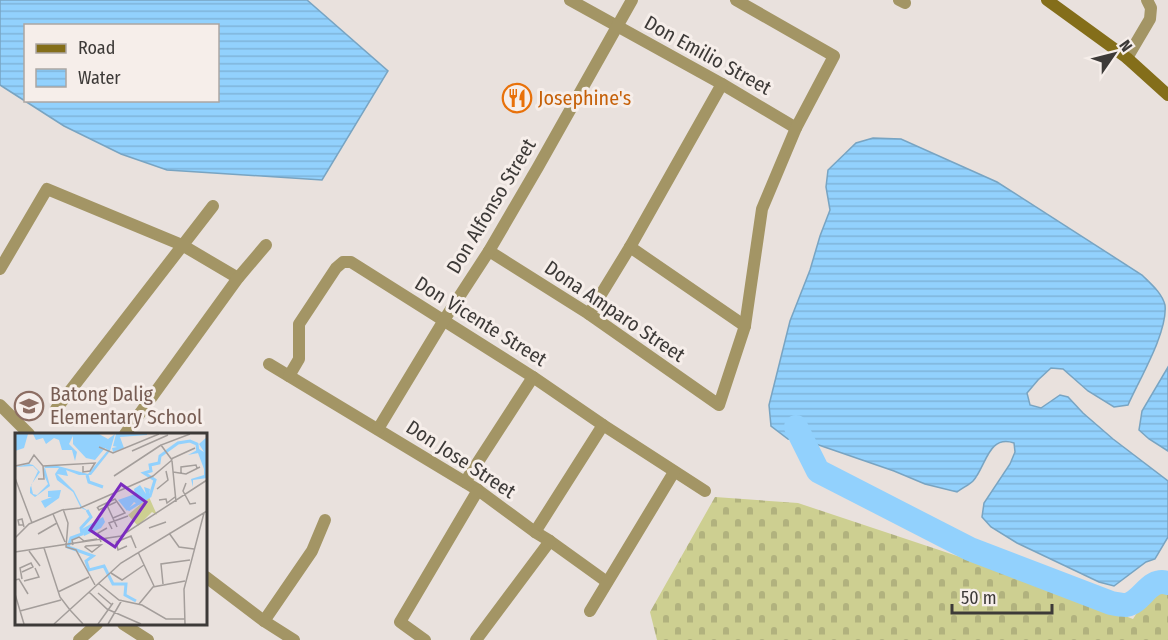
<svg xmlns="http://www.w3.org/2000/svg" width="1168" height="640" font-family="'Fira Sans Condensed',sans-serif">
	<style>
		.cemetery { fill: url(#cemetery-stones) }
		.water { fill: url(#water-rules); stroke: #78a4c2; stroke-width: 1.5; fill-rule: evenodd }
		.lines { fill: none; stroke-linecap: round; stroke-linejoin: round }
		.river { stroke: #92d1fd; stroke-width: 24 }
		.minor { stroke: #a39565; stroke-width: 12 }
		.tertiary { stroke: #a39565; stroke-width: 12 }
		.secondary { stroke: #846e1a; stroke-width: 12 }
		.labels { text-anchor: middle; dominant-baseline: central; stroke-width: 6; stroke-linejoin: round; paint-order: stroke }
		.street-label { font-size: 20px; fill: #3d3a38; stroke: #f6eeea }
		.food-label { font-size: 20px; fill: #c56008; stroke: #f6eeea; text-anchor: start }
		.education-label { font-size: 20px; fill: #785e54; stroke: #f6eeea; text-anchor: start }
		.inset-river { fill: none; stroke: #92d1fd; stroke-width: 3 }
		.inset-road { fill: none; stroke: #a49e9b; stroke-width: 1.5 }
		.view { fill: #7b2cbf; fill-opacity: 0.15; stroke: #7b2cbf; stroke-width: 3 }
		.inset-edge { fill: none; stroke: #3d3a38; stroke-width: 3 }
	</style>
	<defs>
		<pattern id="cemetery-stones" width="16" height="16" patternUnits="userSpaceOnUse" patternTransform="scale(1.5)"><rect width="16" height="16" fill="#cdcf91"/><path d="M2 7V4a2 2 0 0 1 4 0v3zM10 15v-3a2 2 0 0 1 4 0v3z" fill="#b1b27e"/></pattern>
		<pattern id="water-rules" width="6" height="5" patternUnits="userSpaceOnUse" patternTransform="scale(1.5)"><rect width="6" height="5" fill="#92d1fd"/><path d="M0 2.5h6" fill="none" stroke="#7fb4da"/></pattern>
	</defs>
	<rect width="100%" height="100%" fill="#e9e1dd"/>
	<path class="cemetery" d="M715,497L798,503L1035,582L1133,619L1149,594L1159,586L1168,589V640H657L650,612Z"/>
	<g class="water">
		<path d="M0,0H307L388,71L322,180L167,170L121,154L64,126L0,85ZM26,26H218V100H26Z"/>
		<path d="M873,138L901,139L997,182L1142,275C1151,284 1162,293 1165,305C1168,332 1139,380 1128,405L1114,407L1088,391L1063,369L1051,368L1038,380L1027,393L1030,405L1041,408L1060,395L1068,397L1083,413L1113,439L1168,481V537L1155,559L1146,562L1114,586L1099,582L1017,543L991,527L982,517L984,503L1010,464L1015,452L1014,443C988,434 986,467 973,481C969,485 962,488 957,492L925,484L894,471L810,442L788,439L771,426L769,405L790,321L810,270L820,236L830,210L826,187L828,170L856,143Z"/>
		<path d="M1168,367V451L1149,439L1139,430L1142,411Z"/>
	</g>
	<g class="lines">
		<path class="river" d="M796,427L818,471L970,549L1111,603C1116,604 1122,605 1126,605C1143,602 1148,577 1168,583"/>
		<g class="minor">
			<path d="M570,0L722,84L796,128"/>
			<path d="M899,0L905,3"/>
			<path d="M1127,58L1150,19L1151,8L1147,0"/>
			<path d="M630,247L745,326"/>
			<path d="M489,251L589,314L719,405L745,326L762,209L796,128L834,56L736,0"/>
			<path d="M0,269L47,189L182,245L238,278"/>
			<path d="M589,314L630,247L722,84"/>
			<path d="M269,364L478,490L535,532L550,541L607,582"/>
			<path d="M289,376L299,359V324L336,268L343,262H351L533,377L603,425L705,491"/>
			<path d="M56,409L213,206"/>
			<path d="M378,429L444,320L489,251L538,167L632,0"/>
			<path d="M125,434L238,278L266,245"/>
			<path d="M465,482L533,377"/>
			<path d="M535,532L603,425"/>
			<path d="M590,611L674,472"/>
			<path d="M264,621L312,551L325,520"/>
			<path d="M123,624L148,640"/>
			<path d="M79,640L97,624"/>
			<path d="M425,640L400,622L478,490"/>
			<path d="M476,640L550,541"/>
		</g>
		<g class="tertiary">
			<path d="M0,405L29,434"/>
			<path d="M206,577L264,621L294,640"/>
		</g>
		<path class="secondary" d="M1047,0L1127,58L1168,95"/>
	</g>
	<defs>
		<g id="restaurant-ring" transform="scale(1.5)"><circle r="9.5" fill="#f6eeea" stroke="#e8710a" stroke-width="1.5"/><path d="M-5-6h1v4h1v-4h1v4h1v-4h1v5L-1.5 .5V6h-2V.5L-5-1ZM5-6V6H3V1.5H1.5Q1.5-4 5-6Z" fill="#e8710a"/></g>
		<g id="school-ring" transform="scale(1.5)"><circle r="9.5" fill="#f6eeea" stroke="#8d6e63" stroke-width="1.5"/><path d="M0-5L7-2L0 1L-7-2ZM-4 1L0 2.5L4 1V4Q0 6-4 4Z" fill="#8d6e63"/></g>
	</defs>
	<g fill-rule="evenodd">
		<use href="#restaurant-ring" x="517" y="98"/>
		<use href="#school-ring" x="29" y="406"/>
	</g>
	<g class="labels">
		<g class="street-label">
			<text transform="translate(708 55) rotate(29)">Don Emilio Street</text>
			<text transform="translate(491 206) rotate(-59)">Don Alfonso Street</text>
			<text transform="translate(615 311) rotate(34)">Dona Amparo Street</text>
			<text transform="translate(481 321) rotate(32)">Don Vicente Street</text>
			<text transform="translate(461 459) rotate(33)">Don Jose Street</text>
		</g>
		<g class="food-label">
			<text x="538" y="98">Josephine's</text>
		</g>
		<g class="education-label">
			<text x="50" y="394">Batong Dalig<tspan x="50" dy="23">Elementary School</tspan></text>
		</g>
	</g>
	<g transform="translate(15 433)">
		<rect width="192" height="192" fill="#e9e1dd"/>
		<path d="M134,64L142,82L137,79L123,93L113,82Z" fill="#cdcf91"/>
		<path d="M0,1H13L9,15L0,18ZM18,1H84L93,6L100,1L95,18L76,42H64L51,37L53,43L42,41L59,58L67,74L75,79L66,75L58,59L42,47L40,41L44,35H30L35,53L20,64L15,60V55L23,38L18,33L0,34L14,31L18,32L25,39L16,52L18,61L22,62L33,51L28,40L30,33H43L73,41L93,17L90,15L80,27L71,25L58,11V3L54,11L62,19L60,28L57,17H47L44,7L39,5L31,11L28,5L21,7ZM101,1H132V2L105,4L109,15L98,19L97,15L102,14L98,13ZM192,4V45L178,47V54L176,46L189,42V36L183,20L173,22L184,16L189,19L184,11ZM125,52L131,61L129,54L135,56L134,63L124,72L119,69L112,78L103,67L120,61L119,56ZM46,57L44,65L30,75L26,68L37,64H33V58ZM88,84L90,89L86,95L69,103L67,96Z" fill="#92d1fd"/>
		<path class="inset-river" d="M72,42L74,49L88,54M72,77L76,84L66,95L67,101L56,105L53,114L78,123L71,128L74,137L89,133L98,151H111L110,162L121,168M113,77L135,63L140,47L129,40L136,38L135,32L144,30L145,23L163,10L175,8L182,11L183,20"/>
		<path class="inset-road" d="M84,14L98,20L144,1M117,18L153,2M156,26L180,15M157,28L161,69M0,33L14,30L19,22L28,33M28,33L80,30L75,38L68,39V33M158,39L171,41L185,34M166,41V34L181,32L182,35M99,43L146,12M0,45L17,90M23,46H29L28,33M171,50L168,58L175,71L181,70M142,56L153,47L151,38M144,67L151,66L152,70L160,64M91,70L102,94M82,74L84,77L101,69M83,74L100,66L110,80L98,85M48,76L53,90L51,114L61,117L80,152M38,81L50,109M8,92H4L3,87L7,86L9,94M134,95L151,89M97,96L94,90L113,83M154,100L164,114L179,116M23,101L42,90M0,105L14,91L47,77L65,75L138,43L157,27L146,12L175,1M86,109L83,100L92,95M101,109L116,103L121,115M101,109L103,117L112,113M58,112L57,107L64,104L69,108L82,106M86,112L77,119L70,114L71,113ZM29,115L45,164L55,177M14,118L25,133M0,119L106,103L192,47M123,119L139,153M96,140L107,147L129,132M7,146L5,135L16,130L18,134L7,139M0,147L4,146L13,161M9,148L24,144L20,135M83,150L104,167L127,172L151,186H170M148,151L146,131L175,127M43,159L74,144M74,159L92,176L126,191M83,160L97,172M0,161L9,191M124,171L138,154L170,148M55,177L68,191M5,178L46,167M39,191L106,130L192,78M83,191L98,170M93,191L107,167M170,191L169,156L189,80"/>
		<path class="view" d="M106,51L131,69L100,114L75,97Z"/>
		<rect width="192" height="192" class="inset-edge"/>
	</g>
	<rect x="24" y="24" width="195" height="78" fill="#f6eeea" stroke="#aca6a3" stroke-width="1.5"/>
	<rect x="36" y="44" width="30" height="9" fill="#846e1a" stroke="#aca6a3" stroke-width="1.5"/>
	<text x="78" y="54" font-size="18" fill="#3d3a38">Road</text>
	<rect x="36" y="69" width="30" height="18" fill="url(#water-rules)" stroke="#aca6a3" stroke-width="1.5"/>
	<text x="78" y="84" font-size="18" fill="#3d3a38">Water</text>
	<g transform="translate(1114 54) rotate(55)" stroke="#f6eeea" stroke-width="4.5" paint-order="stroke">
	<path d="M0-4.5L10 22L0 15L-10 22Z" fill="#3d3a38"/>
	<text y="-9" font-size="16" font-weight="bold" text-anchor="middle" fill="#3d3a38">N</text>
	</g>
	<path d="M952 604v9h100v-9" fill="none" stroke="#3d3a38" stroke-width="3"/>
	<text x="961" y="604" font-size="18" fill="#3d3a38" stroke="#f6eeea" stroke-width="4.5" paint-order="stroke">50 m</text>
</svg>
